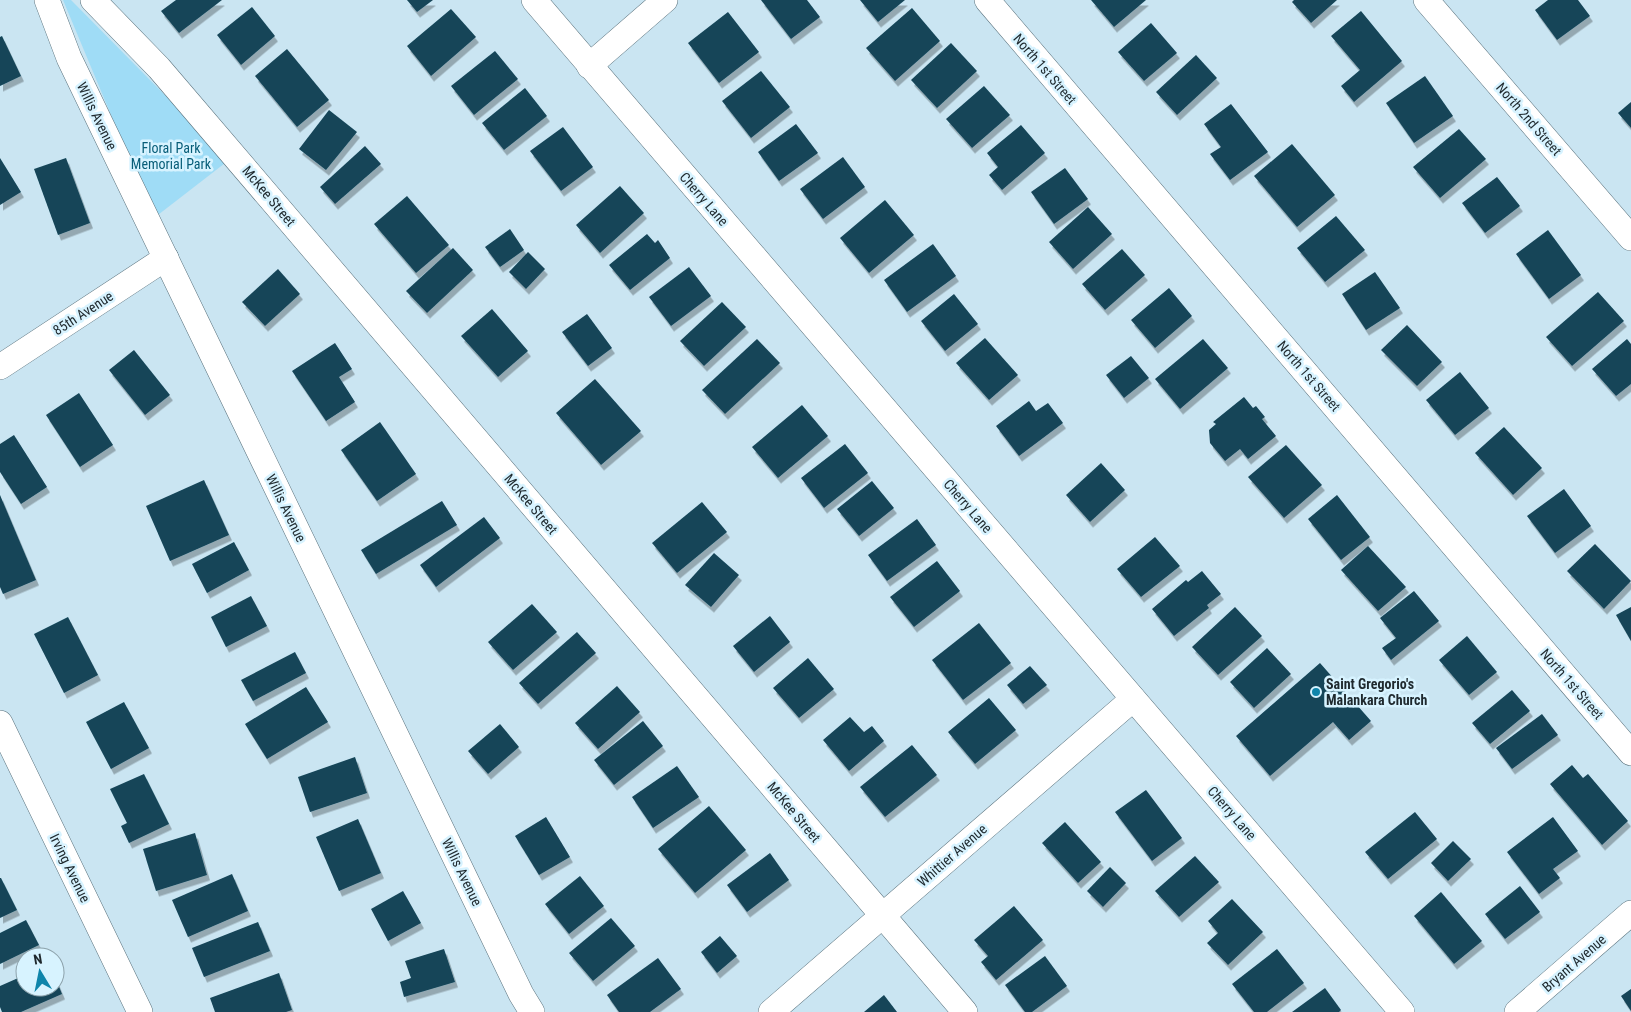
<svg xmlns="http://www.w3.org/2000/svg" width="1631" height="1012" font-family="'Roboto Condensed',sans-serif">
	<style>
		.green { fill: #9fdcf6 }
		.building { fill: #144558; filter: url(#shadow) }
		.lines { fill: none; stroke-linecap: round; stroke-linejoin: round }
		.street-casing { stroke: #5a727d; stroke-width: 26 }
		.street { stroke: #fff; stroke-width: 25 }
		.poi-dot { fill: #0f85ab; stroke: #d7f3ff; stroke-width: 2 }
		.labels { text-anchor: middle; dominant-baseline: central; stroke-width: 5; stroke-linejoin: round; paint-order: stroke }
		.street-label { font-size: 14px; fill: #1e282d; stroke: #d7f3ff }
		.park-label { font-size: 14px; fill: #075d78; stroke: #d7f3ff }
		.poi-label { font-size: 14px; font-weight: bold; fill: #1e282d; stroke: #d7f3ff; text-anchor: start }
	</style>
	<defs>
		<filter id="shadow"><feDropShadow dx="3" dy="5.5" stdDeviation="0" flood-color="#0004"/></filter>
	</defs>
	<rect width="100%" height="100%" fill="#cae5f2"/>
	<path class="green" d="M63,0H71L229,160L154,218Z"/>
	<g class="building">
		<path d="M176,0H222L179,33L161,11Z"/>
		<path d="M407,0H433L417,12Z"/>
		<path d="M761,0H807L820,17L791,39Z"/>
		<path d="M860,0H905L878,22Z"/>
		<path d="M1091,0H1146L1114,27Z"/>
		<path d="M1294,0H1337L1311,23L1292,2Z"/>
		<path d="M1548,0H1578L1590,16L1557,40L1535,10Z"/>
		<path d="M252,7L275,36L241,65L217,35Z"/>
		<path d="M912,8L940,41L895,81L866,48Z"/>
		<path d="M451,9L476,37L431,76L407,46Z"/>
		<path d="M1361,11L1402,61L1354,102L1341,86L1360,70L1331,36Z"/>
		<path d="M728,12L759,52L719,83L688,43Z"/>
		<path d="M1151,23L1177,53L1144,81L1118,52Z"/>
		<path d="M2,36L21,76L0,86V37Z"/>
		<path d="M951,43L977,71L937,108L911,80Z"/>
		<path d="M287,49L329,100L297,127L255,76Z"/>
		<path d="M495,51L518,79L474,115L451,86Z"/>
		<path d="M1196,55L1217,78L1177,115L1156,92Z"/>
		<path d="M761,71L790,107L751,138L722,101Z"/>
		<path d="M1425,76L1453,116L1414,143L1386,103Z"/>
		<path d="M984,86L1010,115L972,148L946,119Z"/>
		<path d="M525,88L547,116L504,150L482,123Z"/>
		<path d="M1631,102V128L1618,113Z"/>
		<path d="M1231,104L1268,152L1230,180L1210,154L1221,147L1204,124Z"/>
		<path d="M329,110L357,132L326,170L299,149Z"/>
		<path d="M796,124L818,153L779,181L758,152Z"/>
		<path d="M1021,125L1045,153L1002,190L989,175L998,167L987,153Z"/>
		<path d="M563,127L593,167L561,191L530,151Z"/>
		<path d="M1459,129L1486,159L1440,198L1413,167Z"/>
		<path d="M1292,144L1335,195L1297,227L1254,176Z"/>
		<path d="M365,146L381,164L335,204L320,187Z"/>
		<path d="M843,157L865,187L823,219L800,189Z"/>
		<path d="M0,158L21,192L0,205Z"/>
		<path d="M66,158L90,223L58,235L34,169Z"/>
		<path d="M1065,168L1088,199L1054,224L1031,192Z"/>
		<path d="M1497,177L1520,206L1485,233L1462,203Z"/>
		<path d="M620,186L644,213L600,253L576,225Z"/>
		<path d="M407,196L449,245L416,273L374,224Z"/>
		<path d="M885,200L914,235L869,273L840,238Z"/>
		<path d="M1088,207L1112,234L1073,269L1049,242Z"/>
		<path d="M1336,216L1365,250L1325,282L1297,248Z"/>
		<path d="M510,229L524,250L500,267L485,247Z"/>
		<path d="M1548,230L1581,275L1549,299L1516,254Z"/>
		<path d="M647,234L655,243L658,240L670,258L630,290L609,265Z"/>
		<path d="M933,244L956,276L907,312L884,280Z"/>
		<path d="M453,248L473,270L427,313L406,291Z"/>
		<path d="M1122,249L1145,275L1105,310L1082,284Z"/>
		<path d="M528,252L545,269L526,289L509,272Z"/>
		<path d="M689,267L711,296L671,326L649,297Z"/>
		<path d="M278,269L300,294L265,326L242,302Z"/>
		<path d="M1375,272L1400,308L1366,330L1342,294Z"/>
		<path d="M1169,288L1192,316L1155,348L1131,320Z"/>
		<path d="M1598,292L1624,321L1572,366L1546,337Z"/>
		<path d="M954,294L978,324L945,351L921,321Z"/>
		<path d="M722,302L746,327L704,366L680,341Z"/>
		<path d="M492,309L528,351L498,377L461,336Z"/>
		<path d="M587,314L612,348L588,366L562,332Z"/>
		<path d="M1407,325L1442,362L1417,386L1381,350Z"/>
		<path d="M985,338L1018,375L989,400L956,363Z"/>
		<path d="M757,339L780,363L725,414L702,390Z"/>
		<path d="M1203,339L1228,368L1180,409L1155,379Z"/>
		<path d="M1627,339L1631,344V384L1616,396L1592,369Z"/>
		<path d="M335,343L352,369L339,377L355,402L326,421L292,371Z"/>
		<path d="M134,350L170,395L145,415L109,370Z"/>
		<path d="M1131,356L1149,378L1124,398L1106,375Z"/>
		<path d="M1460,372L1489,408L1455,435L1426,400Z"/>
		<path d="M595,379L641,431L601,465L556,413Z"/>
		<path d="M79,393L113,445L80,467L46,415Z"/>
		<path d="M1244,397L1253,408L1256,406L1265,417L1262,419L1276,436L1248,459L1240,449L1225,461L1210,443L1209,430L1216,424L1213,422Z"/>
		<path d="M1029,401L1036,411L1048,403L1063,423L1019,456L996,426Z"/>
		<path d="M802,405L828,436L778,478L752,447Z"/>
		<path d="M380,422L416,474L377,501L341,450Z"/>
		<path d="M1504,427L1542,468L1513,495L1475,453Z"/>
		<path d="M14,435L47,487L21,504L0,472V444Z"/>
		<path d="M845,444L868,473L824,508L801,478Z"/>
		<path d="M1286,445L1322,485L1284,518L1248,477Z"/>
		<path d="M1101,463L1125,490L1090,522L1066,495Z"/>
		<path d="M204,480L229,535L170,561L146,506Z"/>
		<path d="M872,481L894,508L859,536L837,509Z"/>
		<path d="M1564,489L1591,526L1555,553L1527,516Z"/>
		<path d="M0,495L36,580L3,594L0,587Z"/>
		<path d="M1337,495L1370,537L1341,560L1308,519Z"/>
		<path d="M442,501L457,525L376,574L361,550Z"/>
		<path d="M702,502L727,532L677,573L652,543Z"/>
		<path d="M484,517L500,538L436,587L420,565Z"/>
		<path d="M917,519L936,545L887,581L868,555Z"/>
		<path d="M1155,537L1180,566L1141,597L1117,569Z"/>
		<path d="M234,542L249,570L207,593L192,564Z"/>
		<path d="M1595,544L1631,581L1604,609L1567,571Z"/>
		<path d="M1368,546L1406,587L1378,611L1341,570Z"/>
		<path d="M714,553L739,575L711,607L685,585Z"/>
		<path d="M937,561L960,591L914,627L890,597Z"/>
		<path d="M1202,571L1221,594L1207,605L1209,608L1174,636L1152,609L1186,580L1188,582Z"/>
		<path d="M1414,591L1439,621L1391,660L1382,648L1396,638L1380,618Z"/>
		<path d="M251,596L267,626L226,647L211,617Z"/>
		<path d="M532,604L557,632L513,670L488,642Z"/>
		<path d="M1235,607L1262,636L1218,675L1192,647Z"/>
		<path d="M1631,607V641L1616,615Z"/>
		<path d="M770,616L790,642L754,672L733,646Z"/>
		<path d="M68,617L98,675L64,693L34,634Z"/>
		<path d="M979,623L1011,663L963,700L932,660Z"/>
		<path d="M577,632L596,653L538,704L519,683Z"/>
		<path d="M1467,636L1497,672L1469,695L1439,660Z"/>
		<path d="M1267,648L1291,674L1254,708L1230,682Z"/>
		<path d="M295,652L306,673L253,701L241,680Z"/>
		<path d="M808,658L834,689L799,718L773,688Z"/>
		<path d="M1320,663L1371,721L1349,740L1333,722L1270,776L1236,736Z"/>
		<path d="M1030,666L1047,685L1023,704L1007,685Z"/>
		<path d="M617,686L640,712L598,749L575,723Z"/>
		<path d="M306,687L328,722L267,759L245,724Z"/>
		<path d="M1512,690L1530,711L1490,744L1472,723Z"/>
		<path d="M989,698L1016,730L975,764L948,732Z"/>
		<path d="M124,702L149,748L111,769L86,722Z"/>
		<path d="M1542,714L1558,735L1512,769L1496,748Z"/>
		<path d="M850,717L864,732L872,726L884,741L849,771L823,740Z"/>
		<path d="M643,721L663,746L614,785L594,760Z"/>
		<path d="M500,724L519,747L488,774L468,751Z"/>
		<path d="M912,745L937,775L885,817L860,787Z"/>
		<path d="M355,757L367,793L310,812L298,777Z"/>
		<path d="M1572,765L1583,778L1588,774L1628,821L1602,845L1550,784Z"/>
		<path d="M677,766L699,797L653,828L632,797Z"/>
		<path d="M144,774L169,824L129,843L121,826L127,823L110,789Z"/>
		<path d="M1146,790L1182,838L1152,861L1115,812Z"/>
		<path d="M709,806L746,850L695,893L658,849Z"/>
		<path d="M1415,812L1437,839L1388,879L1365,852Z"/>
		<path d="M546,817L570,857L539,875L515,836Z"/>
		<path d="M1553,817L1578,851L1553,869L1560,878L1539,894L1507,852Z"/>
		<path d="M358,819L381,873L339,891L316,837Z"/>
		<path d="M1065,822L1101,862L1078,883L1042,843Z"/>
		<path d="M195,833L207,875L156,891L143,849Z"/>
		<path d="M1453,841L1471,859L1448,881L1431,863Z"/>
		<path d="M770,853L789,880L747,912L727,885Z"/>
		<path d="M1195,856L1219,882L1179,917L1155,891Z"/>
		<path d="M1110,867L1126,883L1103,907L1087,891Z"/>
		<path d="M232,874L248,911L188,937L172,900Z"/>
		<path d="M580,876L604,906L569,934L545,904Z"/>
		<path d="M0,878H1L17,910L0,918Z"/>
		<path d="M1520,886L1540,912L1505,939L1485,914Z"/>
		<path d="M403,891L421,923L388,941L371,909Z"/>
		<path d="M1441,892L1482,941L1454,964L1414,916Z"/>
		<path d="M1232,899L1263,932L1228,965L1207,943L1218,933L1208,921Z"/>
		<path d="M1014,906L1043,940L996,980L981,962L988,956L974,940Z"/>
		<path d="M611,918L635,946L593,981L569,953Z"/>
		<path d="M26,920L39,945L0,964V933Z"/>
		<path d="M258,922L270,951L204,977L192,948Z"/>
		<path d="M720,936L737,956L717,973L701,952Z"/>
		<path d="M444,949L455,982L404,997L400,982L411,978L405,961Z"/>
		<path d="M1277,949L1304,983L1267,1012H1254L1232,984Z"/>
		<path d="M1045,956L1067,986L1032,1012H1025L1005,985Z"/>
		<path d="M658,958L681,989L650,1012H619L607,995Z"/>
		<path d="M279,973L292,1010L286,1012H215L210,998Z"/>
		<path d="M25,975V987H55V977L62,994L21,1012H2L0,1007V986Z"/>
		<path d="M1325,988L1341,1010L1339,1012H1292Z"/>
		<path d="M1631,989V1011L1621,996Z"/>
		<path d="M884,995L897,1012H864Z"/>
	</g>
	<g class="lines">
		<g class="street-casing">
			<g id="street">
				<path d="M47,0L69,58L521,994L532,1012"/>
				<path d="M93,0L159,68L965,1012"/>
				<path d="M534,0L1402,1012"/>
				<path d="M987,0L1631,753"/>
				<path d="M1426,0L1631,238"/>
				<path d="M589,66L665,0"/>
				<path d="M0,367L166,258"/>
				<path d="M0,723L140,1012"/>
				<path d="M771,1012L1133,699"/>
				<path d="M1517,1012L1631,913"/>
			</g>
		</g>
		<use href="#street" class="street"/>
	</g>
	<circle class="poi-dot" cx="1316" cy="692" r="5"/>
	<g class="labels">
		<g class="street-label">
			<text transform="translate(1045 69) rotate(49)">North 1st Street</text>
			<text transform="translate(97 116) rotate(64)">Willis Avenue</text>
			<text transform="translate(1529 119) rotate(49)">North 2nd Street</text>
			<text transform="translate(269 196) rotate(50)">McKee Street</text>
			<text transform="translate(704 199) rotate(49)">Cherry Lane</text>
			<text transform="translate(83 313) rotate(-33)">85th Avenue</text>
			<text transform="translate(1309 376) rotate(49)">North 1st Street</text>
			<text transform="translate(531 504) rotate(50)">McKee Street</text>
			<text transform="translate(968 506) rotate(49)">Cherry Lane</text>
			<text transform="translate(286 508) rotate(64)">Willis Avenue</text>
			<text transform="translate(1572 684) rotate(49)">North 1st Street</text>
			<text transform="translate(794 812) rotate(50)">McKee Street</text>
			<text transform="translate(1232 813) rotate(49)">Cherry Lane</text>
			<text transform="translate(952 855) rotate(-41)">Whittier Avenue</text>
			<text transform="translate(70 868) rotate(64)">Irving Avenue</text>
			<text transform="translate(462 872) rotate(64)">Willis Avenue</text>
			<text transform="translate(1574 963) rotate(-41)">Bryant Avenue</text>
		</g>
		<g class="park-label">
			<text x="171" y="148">Floral Park<tspan x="171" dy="16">Memorial Park</tspan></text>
		</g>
		<g class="poi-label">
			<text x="1326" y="684">Saint Gregorio's<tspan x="1326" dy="16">Malankara Church</tspan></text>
		</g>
	</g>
	<g transform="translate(40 972) rotate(350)"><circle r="24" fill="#d7f3ff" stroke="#8da2ab"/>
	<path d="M0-4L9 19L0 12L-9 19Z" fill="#0f85ab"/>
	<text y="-8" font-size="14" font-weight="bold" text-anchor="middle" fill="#1e282d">N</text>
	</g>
</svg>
